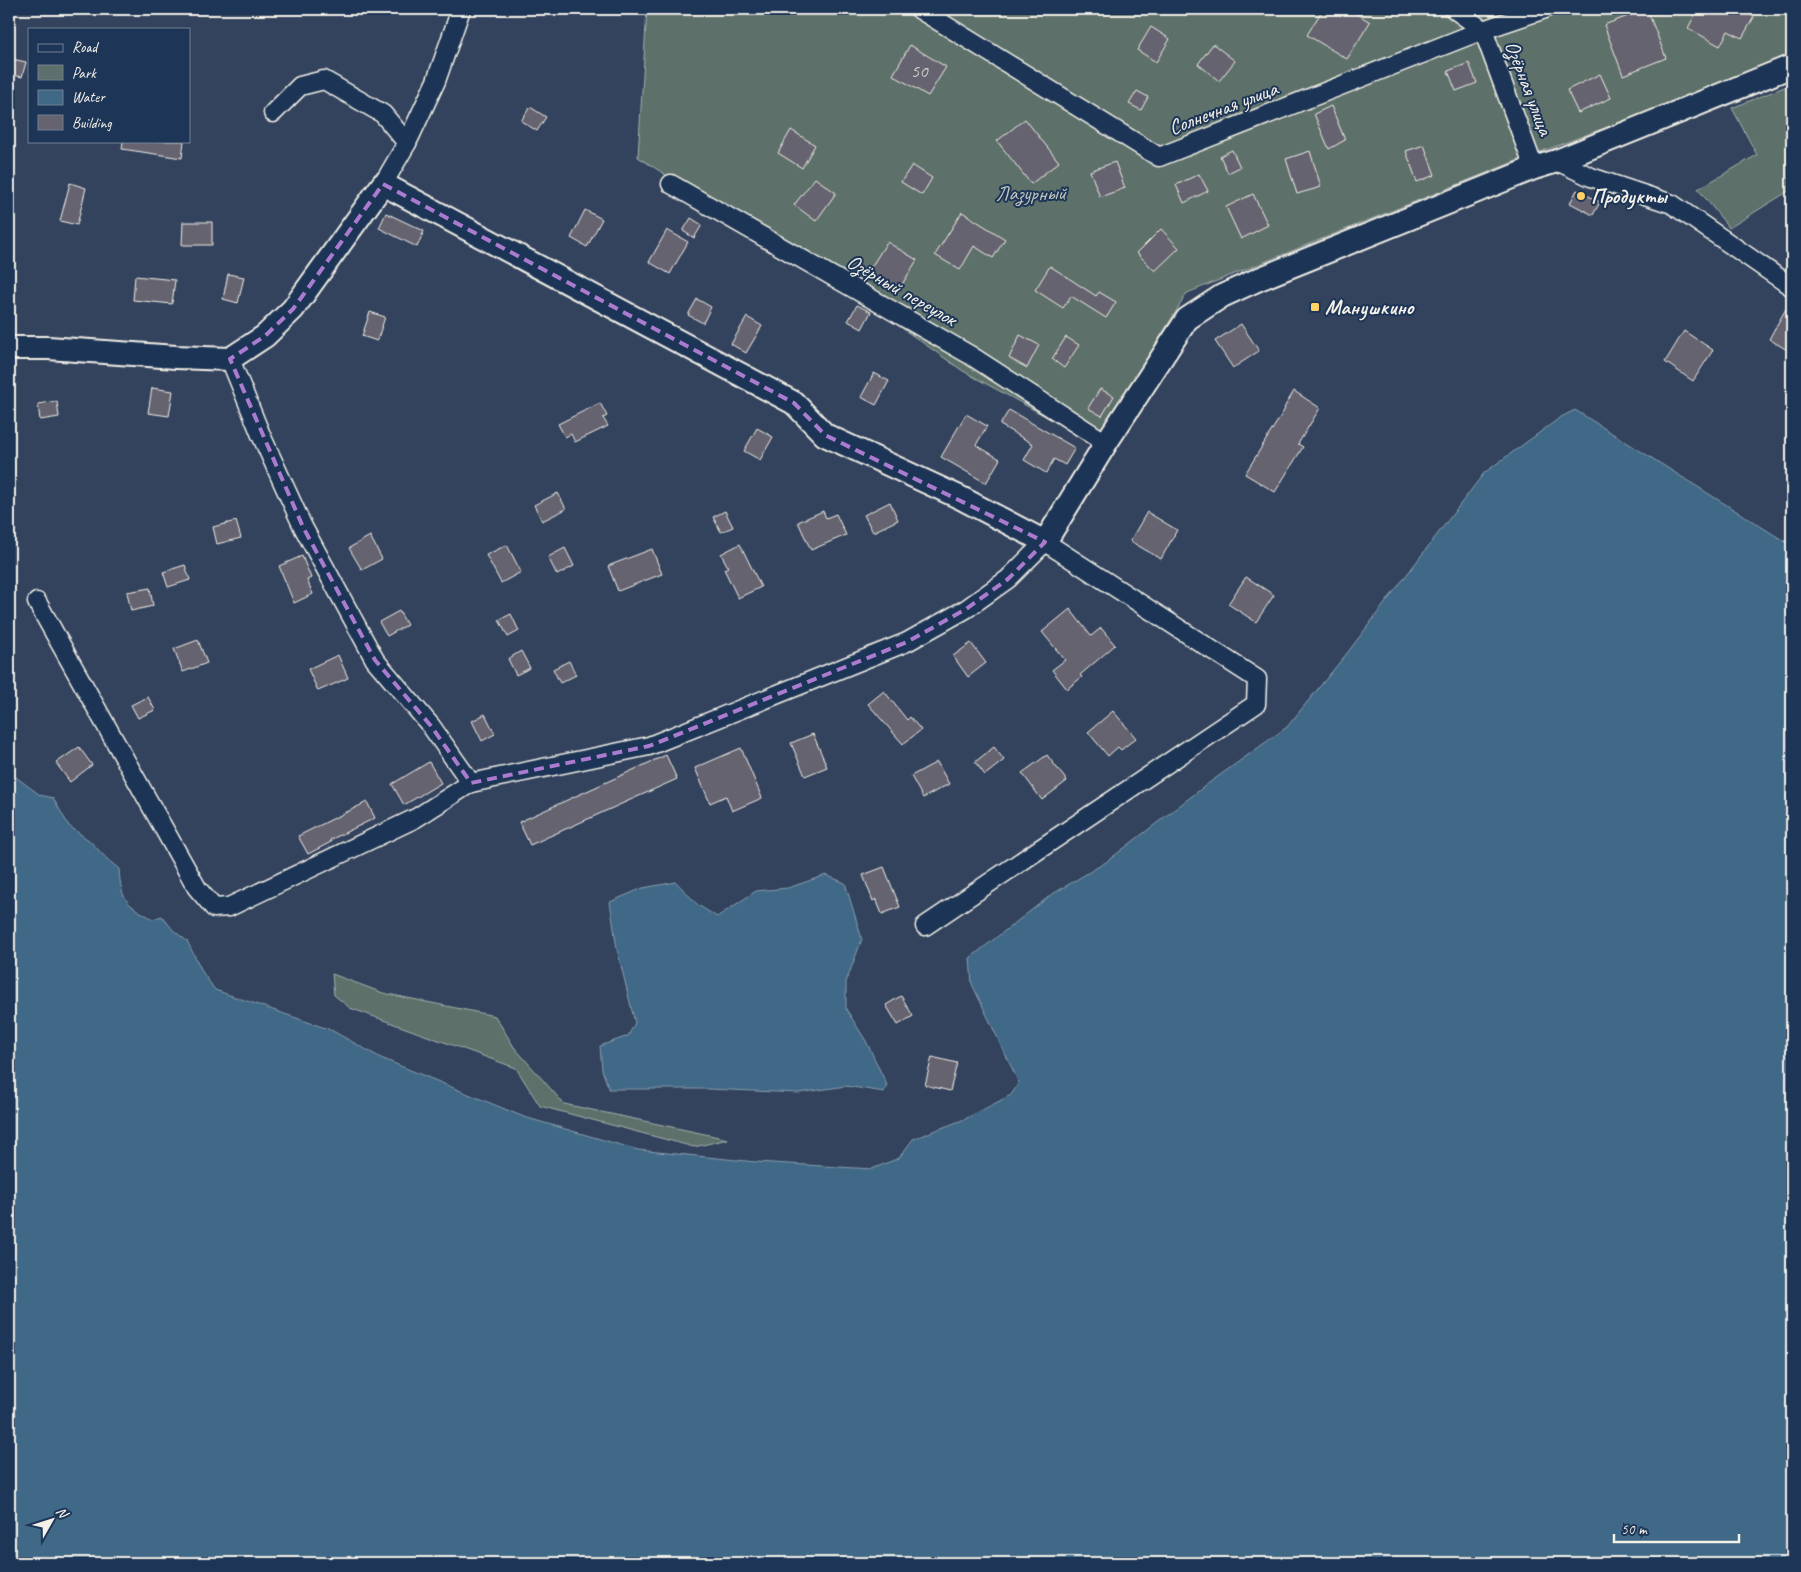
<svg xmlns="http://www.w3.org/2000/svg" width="1801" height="1572" font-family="Caveat,sans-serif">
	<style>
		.green { fill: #5d706b; stroke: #a8b0aa }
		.water { fill: #406887; stroke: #889fae }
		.building { fill: #656370; stroke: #f4f1e8 }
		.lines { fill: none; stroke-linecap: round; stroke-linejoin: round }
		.minor-casing { stroke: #f4f1e8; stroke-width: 21 }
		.tertiary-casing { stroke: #f4f1e8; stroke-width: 26 }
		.minor { stroke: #1d3557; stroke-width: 18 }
		.tertiary { stroke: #1d3557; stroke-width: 22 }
		.marked { fill: none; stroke: #ab7bcf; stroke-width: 4; stroke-dasharray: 10 6; stroke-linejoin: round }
		.poi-dot { fill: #ffd166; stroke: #1d3557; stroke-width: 2 }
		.labels { text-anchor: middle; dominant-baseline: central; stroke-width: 4; stroke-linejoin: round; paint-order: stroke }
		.number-label { font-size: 19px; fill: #d0ceca }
		.street-label { font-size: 21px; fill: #f4f1e8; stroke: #1d3557 }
		.park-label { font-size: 21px; fill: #bfc4bc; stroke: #1d3557 }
		.poi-label { font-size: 21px; font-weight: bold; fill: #f4f1e8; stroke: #1d3557; text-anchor: start }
	</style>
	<rect width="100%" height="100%" fill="#33435e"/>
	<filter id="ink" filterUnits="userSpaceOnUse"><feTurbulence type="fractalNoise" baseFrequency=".02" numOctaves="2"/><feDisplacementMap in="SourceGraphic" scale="10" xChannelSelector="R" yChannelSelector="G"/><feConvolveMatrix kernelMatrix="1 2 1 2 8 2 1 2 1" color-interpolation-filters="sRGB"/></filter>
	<g filter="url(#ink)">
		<g class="green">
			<path d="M647,9H1792V58L1516,161L1187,293L1096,444L963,371L889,319L638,157Z"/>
			<path d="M1792,84V189L1729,228L1698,189L1757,155L1732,108Z"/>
			<path d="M332,974L383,993L495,1016L514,1047L564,1104L728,1139L694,1147L540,1106L516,1068L350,1008L334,995Z"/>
		</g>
		<g class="water">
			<path d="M1575,410L1792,546V1563H9V772L40,795L53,798L69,826L90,841L107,859L119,869C121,901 126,904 153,919L162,916L173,930L187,941L203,973L215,990L331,1030L381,1058L524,1117L638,1150L756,1162L872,1169L899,1158L913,1139L965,1119L1011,1095L1019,1083L972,984L970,958L1051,895L1106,862L1209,783L1287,727L1348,652L1484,473L1561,417Z"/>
			<path d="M826,875L845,883L862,939L846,982V1009L866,1041L887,1085L884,1092L846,1086L799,1093L708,1089H609L602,1070L600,1046L628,1036L635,1023L617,949L610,902L643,888L676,882L698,905L717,917L756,891L788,888Z"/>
		</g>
		<g class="building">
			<path d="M1323,9H1349L1370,22L1347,59L1307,35Z"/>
			<path d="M1647,9L1666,58L1623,75L1604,25Z"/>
			<path d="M1698,9H1739L1754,17L1742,38L1728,31L1720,46L1688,28Z"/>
			<path d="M1151,27L1170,39L1156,62L1137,50Z"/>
			<path d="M1213,44L1235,61L1219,81L1198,64Z"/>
			<path d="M910,45L946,67L928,96L893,75Z"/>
			<path d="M12,59L26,62L22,77L9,74Z"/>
			<path d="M1469,63L1477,83L1456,91L1448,71Z"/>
			<path d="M1600,74L1611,98L1578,113L1567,90Z"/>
			<path d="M1137,91L1148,97L1141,110L1129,104Z"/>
			<path d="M1331,106L1345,140L1329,149L1314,114Z"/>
			<path d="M530,107L546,117L537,131L521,121Z"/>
			<path d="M1025,119L1059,162L1031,184L997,141Z"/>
			<path d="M791,130L815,145L802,168L778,153Z"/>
			<path d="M123,141H184L182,158L122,149Z"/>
			<path d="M1424,145L1435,175L1417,182L1406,151Z"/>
			<path d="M1232,150L1240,167L1228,173L1220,156Z"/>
			<path d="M1310,151L1321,187L1297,194L1286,159Z"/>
			<path d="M1115,162L1125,188L1100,197L1090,171Z"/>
			<path d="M912,165L932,178L922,195L901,182Z"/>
			<path d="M1199,174L1208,191L1184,203L1176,185Z"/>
			<path d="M815,178L836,193L816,221L794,205Z"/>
			<path d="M70,183L86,188L77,225L60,221Z"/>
			<path d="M1577,190L1600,202L1593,215L1570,203Z"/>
			<path d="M1253,194L1268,225L1241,239L1226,207Z"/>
			<path d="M585,210L602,219L587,247L571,238Z"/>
			<path d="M962,212L1005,239L993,258L974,246L960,270L935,255Z"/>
			<path d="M386,213L424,231L417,247L379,228Z"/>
			<path d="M691,218L702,225L694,238L683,231Z"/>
			<path d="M183,222H212V245H182Z"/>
			<path d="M1161,229L1179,248L1155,271L1137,253Z"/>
			<path d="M667,230L688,242L670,274L649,262Z"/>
			<path d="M887,242L917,260L898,291L868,272Z"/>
			<path d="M1050,266L1096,296L1099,292L1116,302L1106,318L1071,296L1063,308L1035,290Z"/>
			<path d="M228,274L244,277L238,303L223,299Z"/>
			<path d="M135,276L175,280L172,304L133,300Z"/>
			<path d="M1792,298V353L1769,339Z"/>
			<path d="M697,299L711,307L703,323L688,315Z"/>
			<path d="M857,305L871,312L862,329L848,321Z"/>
			<path d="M370,312L385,317L377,341L362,336Z"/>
			<path d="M747,317L762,326L746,353L731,344Z"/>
			<path d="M1241,324L1259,351L1233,368L1215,341Z"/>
			<path d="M1684,331L1713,350L1693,381L1665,362Z"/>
			<path d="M1020,335L1039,345L1027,368L1009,358Z"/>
			<path d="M1066,337L1079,345L1064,368L1052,359Z"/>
			<path d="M874,373L889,381L876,405L861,397Z"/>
			<path d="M152,388L173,391L169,416L148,413Z"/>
			<path d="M1100,389L1114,396L1102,416L1088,408Z"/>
			<path d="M1294,391L1320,408L1298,444L1303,447L1275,492L1245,474L1285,409L1284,408Z"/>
			<path d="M57,401L59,417L40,420L38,404Z"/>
			<path d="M600,403L607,416L603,418L608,426L575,442L571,434L565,437L558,424Z"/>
			<path d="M1009,410L1075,448L1065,465L1054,459L1046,473L1024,460L1033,444L1000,425Z"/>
			<path d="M966,414L987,426L976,445L1000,459L986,483L941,457Z"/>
			<path d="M757,428L773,437L760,460L744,451Z"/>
			<path d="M558,493L566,509L542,521L534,505Z"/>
			<path d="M890,502L898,520L873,532L864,515Z"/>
			<path d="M725,511L733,527L721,532L713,517Z"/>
			<path d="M823,511L826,518L836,514L846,535L811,550L798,522Z"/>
			<path d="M1147,512L1177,530L1161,559L1130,541Z"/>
			<path d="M236,521L241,538L217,544L213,527Z"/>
			<path d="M370,536L382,559L362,570L349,548Z"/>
			<path d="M740,544L761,587L738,598L724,569L728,567L721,554Z"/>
			<path d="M507,545L521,572L501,583L486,555Z"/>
			<path d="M565,548L574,566L557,575L548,557Z"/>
			<path d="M652,549L662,574L618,591L608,566Z"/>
			<path d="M302,556L311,578L307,580L313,594L294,603L279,566Z"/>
			<path d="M185,565L190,580L168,587L163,572Z"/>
			<path d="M1246,577L1274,595L1256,622L1228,604Z"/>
			<path d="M150,588L153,606L131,611L127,592Z"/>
			<path d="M1070,609L1091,636L1101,628L1115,645L1080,675L1082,677L1067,689L1052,670L1065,660L1042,632Z"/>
			<path d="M399,611L407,625L387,636L379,622Z"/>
			<path d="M511,614L519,631L508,637L499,620Z"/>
			<path d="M198,640L207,663L183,672L174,649Z"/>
			<path d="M971,643L986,663L968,677L953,656Z"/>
			<path d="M521,651L530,668L516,675L508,659Z"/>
			<path d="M338,655L348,678L318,691L308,669Z"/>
			<path d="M569,661L576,675L560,683L553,669Z"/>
			<path d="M884,691L907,720L910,717L921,730L903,744L868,704Z"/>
			<path d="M148,697L155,710L138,718L131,705Z"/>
			<path d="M1113,711L1136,738L1121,750L1118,747L1108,756L1088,732Z"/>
			<path d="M485,714L495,734L482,741L472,721Z"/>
			<path d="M813,734L827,767L805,776L791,743Z"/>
			<path d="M79,747L92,765L70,782L56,763Z"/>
			<path d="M994,747L1004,760L985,775L975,762Z"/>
			<path d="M741,748L762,798L732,811L726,796L710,803L695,768Z"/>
			<path d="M666,755L677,779L530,845L519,822Z"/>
			<path d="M1047,755L1067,781L1042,800L1022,773Z"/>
			<path d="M429,762L441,783L404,805L392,784Z"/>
			<path d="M937,762L949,784L923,798L911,776Z"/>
			<path d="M367,802L375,818L330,840L331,842L308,854L298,836Z"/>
			<path d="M884,867L900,907L882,914L876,899L873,901L863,875Z"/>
			<path d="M901,996L913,1016L898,1025L886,1005Z"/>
			<path d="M932,1057L957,1063L950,1091L925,1085Z"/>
		</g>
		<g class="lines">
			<g class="minor-casing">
				<g id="minor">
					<path d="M919,9L1159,157L1483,30L1545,9"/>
					<path d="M1454,9L1483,30L1534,168"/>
					<path d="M273,113L300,86L324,80L383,114L407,143"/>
					<path d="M1557,161L1591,177L1672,204L1792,287"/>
					<path d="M383,184L407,143L436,81L461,9"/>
					<path d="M671,184L970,355L1106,443"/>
					<path d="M230,359L261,435L303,527L375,660L431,726L471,783"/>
					<path d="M37,602L197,888L214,908L229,907L416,818L471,783L649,746L907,642L966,609L1008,579L1045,542L1257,679L1256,704L925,926"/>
				</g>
			</g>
			<g class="tertiary-casing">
				<path id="tertiary" d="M9,348H48L176,357L230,359L265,336L293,309L383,184L794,403L825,435L961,498L1045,542L1106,443L1187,319L1222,296L1259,279L1534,168L1557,161L1792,66"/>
			</g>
			<use href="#minor" class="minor"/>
			<use href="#tertiary" class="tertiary"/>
		</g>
	</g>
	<path class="marked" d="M383,184L794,403L825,435L1045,542L1008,579L966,609L907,642L649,746L471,783L431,726L375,660L303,527L230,359L265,336L293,309Z"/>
	<g class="poi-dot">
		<circle cx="1581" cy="196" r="5"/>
		<rect x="1310" y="302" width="10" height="10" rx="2.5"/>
	</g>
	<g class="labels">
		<g class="number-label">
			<text x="919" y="71">50</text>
		</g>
		<g class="street-label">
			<text transform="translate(1529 88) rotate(69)">Озёрная улица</text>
			<text transform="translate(1223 108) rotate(-21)">Солнечная улица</text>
			<text transform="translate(902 290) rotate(30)">Озёрный переулок</text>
		</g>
		<g class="park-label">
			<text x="1031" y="193">Лазурный</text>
		</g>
		<g class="poi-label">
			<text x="1591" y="196">Продукты</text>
			<text x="1325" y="307">Манушкино</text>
		</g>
	</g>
	<rect width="1801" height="1572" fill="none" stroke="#1d3557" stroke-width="30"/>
	<rect x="15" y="15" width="1771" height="1542" fill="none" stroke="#f4f1e8" stroke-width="2" filter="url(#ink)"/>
	<rect x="28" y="28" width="162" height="115" fill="#1d3557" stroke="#738091"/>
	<rect x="38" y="44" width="25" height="8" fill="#1d3557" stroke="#738091"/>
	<text x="72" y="52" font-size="15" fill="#f4f1e8">Road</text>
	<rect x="38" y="65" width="25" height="15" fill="#5d706b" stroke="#738091"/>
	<text x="72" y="78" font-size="15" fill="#f4f1e8">Park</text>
	<rect x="38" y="90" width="25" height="15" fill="#406887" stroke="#738091"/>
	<text x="72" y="102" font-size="15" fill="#f4f1e8">Water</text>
	<rect x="38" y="115" width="25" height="15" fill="#656370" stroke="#738091"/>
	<text x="72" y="128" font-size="15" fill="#f4f1e8">Building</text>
	<g transform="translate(52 1520) rotate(51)" stroke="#1d3557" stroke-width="4" paint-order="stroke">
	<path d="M0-4L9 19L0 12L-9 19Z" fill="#f4f1e8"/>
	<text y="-8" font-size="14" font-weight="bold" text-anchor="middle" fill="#f4f1e8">N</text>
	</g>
	<path d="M1614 1534v8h125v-8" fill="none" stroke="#f4f1e8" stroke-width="2.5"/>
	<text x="1621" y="1534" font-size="15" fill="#f4f1e8" stroke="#1d3557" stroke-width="4" paint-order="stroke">50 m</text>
</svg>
